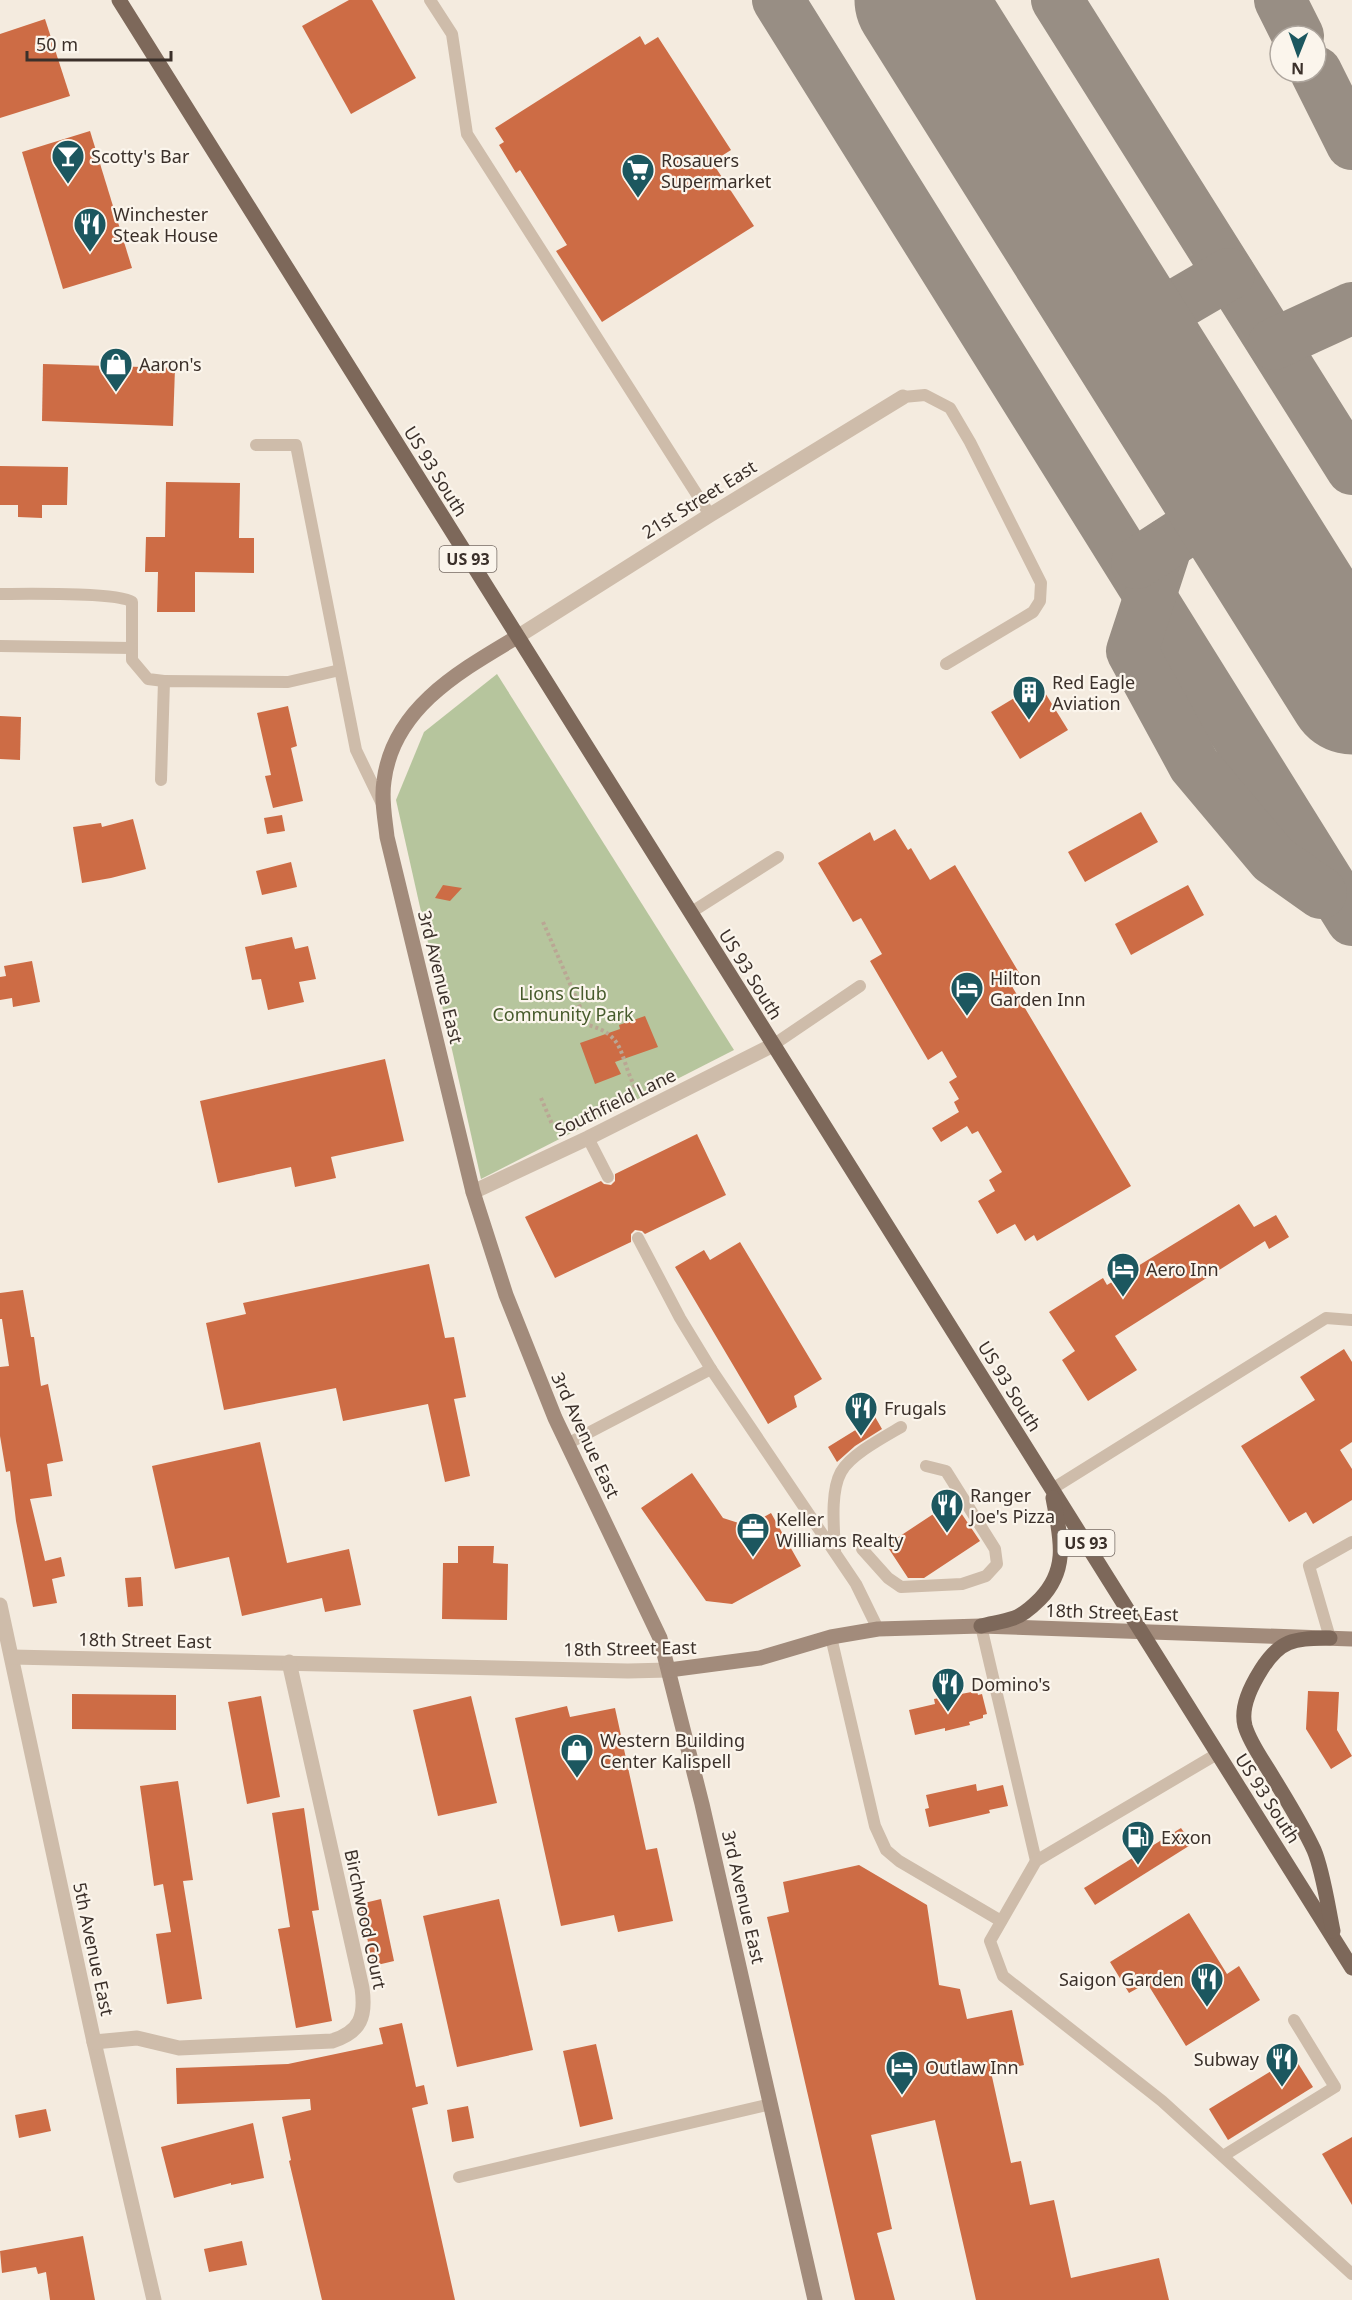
<svg xmlns="http://www.w3.org/2000/svg" width="1352" height="2300" font-family="'Noto Sans',sans-serif">
	<style>
		.green { fill: #b6c59d }
		.lines { fill: none; stroke-linecap: round; stroke-linejoin: round }
		.taxiway { stroke: #988e84; stroke-width: 52 }
		.runway { stroke: #988e84; stroke-width: 129 }
		.building { fill: #cd6c45 }
		.path { stroke: #baa694; stroke-width: 4; stroke-dasharray: 3 3; stroke-linecap: butt }
		.lane { stroke: #cebcaa; stroke-width: 12 }
		.street { stroke: #cebcaa; stroke-width: 15 }
		.secondary { stroke: #a28b7b; stroke-width: 15 }
		.primary { stroke: #7d685a; stroke-width: 15 }
		.labels { text-anchor: middle; dominant-baseline: central; stroke-width: 4.5; stroke-linejoin: round; paint-order: stroke }
		.shield { fill: #fbf5ec; stroke: #756b64; stroke-width: 1.5 }
		.shield-label { font-size: 16px; font-weight: bold; fill: #3b302a }
		.poi-label { font-size: 18px; fill: #3b302a; stroke: #fbf5ec; text-anchor: start }
		.street-label { font-size: 18px; fill: #3b302a; stroke: #fbf5ec }
		.park-label { font-size: 18px; fill: #475b2c; stroke: #fbf5ec }
	</style>
	<rect width="100%" height="100%" fill="#f4ebdf"/>
	<path class="green" d="M497,674L734,1050L481,1179L396,800L424,732Z"/>
	<g class="lines">
		<g class="taxiway">
			<path d="M778,0L1352,920"/>
			<path d="M1057,0L1352,469"/>
			<path d="M1280,0L1298,36"/>
			<path d="M1316,72L1352,144"/>
			<path d="M1128,333L1229,274"/>
			<path d="M1274,344L1352,308"/>
			<path d="M1167,544L1132,651L1194,765L1273,859L1321,893"/>
			<path d="M1137,563L1233,501"/>
		</g>
		<path class="runway" d="M919,0L1352,690"/>
	</g>
	<g class="building">
		<path d="M349,0H372L416,78L351,114L302,26Z"/>
		<path d="M45,19L70,96L0,118V34Z"/>
		<path d="M640,36L645,45L658,37L731,150L712,162L754,226L602,322L556,251L567,245L520,170L516,173L499,145L504,142L495,128Z"/>
		<path d="M90,131L132,268L63,289L22,152Z"/>
		<path d="M43,364L175,368L173,426L42,421Z"/>
		<path d="M0,466L68,467L67,505H42V518L18,517V505H0Z"/>
		<path d="M166,482L240,483L239,538H254V573L195,572V612H157L158,572H145L146,537H165Z"/>
		<path d="M1039,683L1068,730L1020,759L991,712Z"/>
		<path d="M288,706L297,746L291,748L303,801L273,808L265,776L271,775L257,713Z"/>
		<path d="M0,716L21,717L20,760L0,759Z"/>
		<path d="M1141,812L1158,842L1085,882L1068,852Z"/>
		<path d="M282,815L285,831L267,834L264,818Z"/>
		<path d="M133,819L146,869L111,878L82,883L73,827L101,823L102,827Z"/>
		<path d="M895,829L908,850L911,848L930,880L955,865L1021,976L1010,983L1131,1186L1037,1241L1034,1235L1025,1241L1015,1224L997,1234L978,1201L995,1191L989,1180L1002,1172L978,1131L972,1134L967,1126L941,1142L932,1128L959,1112L954,1102L959,1099L949,1082L957,1077L942,1051L928,1060L870,961L882,954L861,918L853,922L818,863L870,832L874,841Z"/>
		<path d="M291,862L297,887L262,895L256,871Z"/>
		<path d="M443,885L462,888L450,901L435,898Z"/>
		<path d="M1188,885L1204,915L1131,955L1115,924Z"/>
		<path d="M292,937L295,949L308,946L316,979L299,982L304,1002L268,1010L261,979L252,980L245,947Z"/>
		<path d="M32,961L40,1002L13,1007L12,998L0,1000V977L6,976L4,966Z"/>
		<path d="M645,1016L658,1047L615,1062L621,1074L595,1084L580,1043L620,1029L619,1025Z"/>
		<path d="M385,1059L404,1141L331,1157L336,1178L295,1187L291,1167L218,1183L200,1101Z"/>
		<path d="M697,1134L726,1195L645,1234L642,1231L635,1230L631,1234V1242L555,1278L525,1217L601,1181L604,1184L611,1185L615,1181V1174Z"/>
		<path d="M1239,1204L1254,1227L1276,1215L1289,1237L1269,1249L1265,1241L1115,1336L1137,1370L1088,1401L1062,1360L1075,1351L1049,1312L1103,1278L1107,1285Z"/>
		<path d="M740,1242L822,1379L794,1396L797,1407L768,1424L675,1267L704,1250L710,1260Z"/>
		<path d="M429,1264L445,1338L454,1337L466,1397L454,1399L470,1476L445,1482L428,1404L343,1421L336,1388L224,1410L206,1323L246,1314L243,1303Z"/>
		<path d="M23,1290L31,1337H34L41,1386L48,1384L63,1461L47,1464L52,1496L30,1499L45,1561L61,1557L65,1576L52,1579L57,1603L33,1607L16,1521L10,1471L6,1472L0,1436V1367L9,1366L2,1319H0V1293Z"/>
		<path d="M1344,1349L1352,1362V1442L1340,1450L1352,1469V1500L1313,1524L1306,1512L1289,1522L1241,1446L1315,1400L1300,1377Z"/>
		<path d="M874,1415L882,1429L855,1446L837,1462L828,1447L862,1426L860,1424Z"/>
		<path d="M260,1442L287,1563L349,1549L361,1605L325,1612L322,1598L242,1616L229,1557L175,1569L152,1466Z"/>
		<path d="M692,1473L723,1518L748,1526L771,1513L801,1566L732,1604L706,1601L641,1508Z"/>
		<path d="M953,1501L980,1541L924,1578H908L889,1549L894,1546L891,1542Z"/>
		<path d="M458,1546H494L493,1563L508,1564L507,1620L442,1619L443,1563H458Z"/>
		<path d="M141,1577L143,1606L128,1607L125,1578Z"/>
		<path d="M977,1691L978,1695L982,1694L987,1714L983,1715V1718L969,1722L970,1725L945,1731V1728L915,1735L909,1710L935,1704L934,1699Z"/>
		<path d="M1308,1691L1339,1692L1337,1730L1352,1756L1331,1769L1306,1729Z"/>
		<path d="M72,1694L176,1695V1730L72,1729Z"/>
		<path d="M261,1696L280,1797L247,1804L228,1702Z"/>
		<path d="M471,1696L497,1803L438,1816L413,1710Z"/>
		<path d="M567,1706L570,1717L615,1708L646,1850L657,1848L673,1921L618,1932L614,1915L561,1926L515,1718Z"/>
		<path d="M178,1781L193,1880L183,1881L202,1999L167,2004L156,1934L171,1932L163,1884L154,1886L140,1786Z"/>
		<path d="M976,1784L977,1791L1003,1785L1008,1806L989,1810L990,1813L929,1827L925,1809L929,1808L926,1795Z"/>
		<path d="M304,1808L319,1910L312,1911L332,2021L296,2028L278,1929L290,1927L272,1813Z"/>
		<path d="M1181,1828L1192,1844L1095,1905L1084,1888Z"/>
		<path d="M859,1865L927,1905L939,1985L960,1989L967,2019L1012,2010L1024,2065L991,2072L1011,2163L1021,2161L1030,2205L1054,2200L1071,2278L1159,2258L1169,2300H976L935,2120L871,2135L892,2229L877,2233L895,2300H855L767,1917L789,1912L783,1882Z"/>
		<path d="M381,1899L394,1961L373,1966L360,1904Z"/>
		<path d="M499,1899L533,2050L457,2067L423,1916Z"/>
		<path d="M1189,1913L1227,1974L1239,1966L1260,2000L1186,2046L1147,1983L1129,1993L1110,1962Z"/>
		<path d="M402,2023L416,2087L424,2085L428,2104L412,2108L455,2300H322L289,2161L291,2160L282,2117L311,2110L310,2099L177,2104L176,2068L288,2064L383,2044L379,2028Z"/>
		<path d="M596,2044L613,2119L580,2127L563,2051Z"/>
		<path d="M1294,2057L1313,2087L1228,2140L1209,2109Z"/>
		<path d="M468,2106L474,2138L452,2142L447,2110Z"/>
		<path d="M46,2109L51,2131L19,2138L15,2115Z"/>
		<path d="M253,2123L264,2178L231,2185V2183L174,2198L161,2147Z"/>
		<path d="M1352,2137V2205L1322,2154Z"/>
		<path d="M83,2236L95,2300H50L46,2272L38,2274L36,2267L2,2273L0,2251Z"/>
		<path d="M242,2241L247,2265L209,2272L204,2249Z"/>
	</g>
	<g class="lines">
		<g class="path">
			<path d="M543,922L588,1025C626,1035 619,1057 635,1087"/>
			<path d="M541,1098L552,1124"/>
		</g>
		<g class="lane">
			<path d="M430,0L452,34L467,134L710,515"/>
			<path d="M903,397L925,395L950,408L970,442L1041,583L1040,601L1033,612L946,664"/>
			<path d="M256,445H296L356,750L382,804"/>
			<path d="M0,594C23,594 118,592 132,602V660L148,679L164,681"/>
			<path d="M0,646L131,648"/>
			<path d="M161,780L164,681L288,682L340,670"/>
			<path d="M690,913L778,857"/>
			<path d="M773,1045L860,986"/>
			<path d="M588,1138L608,1177"/>
			<path d="M638,1238L680,1318L711,1369L856,1584L878,1629"/>
			<path d="M567,1444L711,1369"/>
			<path d="M1052,1489L1326,1318L1352,1320"/>
			<path d="M862,1549L888,1578L901,1587L962,1584L986,1576L997,1564L995,1549L946,1471L926,1466"/>
			<path d="M835,1551C834,1528 830,1492 841,1472C850,1455 884,1437 901,1427"/>
			<path d="M981,1626L1036,1861"/>
			<path d="M831,1637L875,1826L886,1850L899,1861L1001,1921"/>
			<path d="M1330,1638L1309,1566L1352,1542"/>
			<path d="M1217,1754L1036,1861L990,1941L1003,1976L1162,2101L1352,2274"/>
			<path d="M1223,2156L1335,2087L1294,2020"/>
			<path d="M459,2177L771,2104"/>
		</g>
		<g class="street">
			<path d="M517,637L710,515L903,397"/>
			<path d="M473,1192L588,1138L773,1045"/>
			<path d="M0,1605L94,2042L154,2300"/>
			<path d="M12,1657L628,1671L669,1670"/>
			<path d="M94,2042L137,2038L179,2048L332,2041C361,2032 366,2016 362,1988L289,1662"/>
		</g>
		<g class="secondary">
			<path d="M517,637C460,671 393,708 384,781C381,800 385,818 387,837L473,1192L506,1295L555,1418L660,1638L702,1804L815,2300"/>
			<path d="M669,1670L760,1658L831,1637L878,1629L981,1626L1352,1639"/>
		</g>
		<g class="primary">
			<path d="M119,0L1352,1968"/>
			<path d="M981,1626C992,1623 1003,1622 1014,1618C1023,1615 1033,1606 1040,1599C1070,1568 1060,1536 1053,1498"/>
			<path d="M1330,1638C1295,1639 1281,1638 1261,1670C1251,1686 1240,1707 1245,1726C1250,1743 1262,1759 1271,1774C1286,1799 1302,1824 1314,1850C1323,1871 1328,1907 1333,1931"/>
		</g>
	</g>
	<defs>
		<g id="bar-pin" transform="scale(1.725)"><path d="M0 17L-7.5 6A9.5 9.5 0 1 1 7.5 6Z" fill="#1c575f" stroke="#fbf5ec"/><path d="M-6-5H6L.8 .8V4.5H3.5V6h-7V4.5H-.8V.8Z" fill="#fff"/></g>
		<g id="supermarket-pin" transform="scale(1.725)"><path d="M0 17L-7.5 6A9.5 9.5 0 1 1 7.5 6Z" fill="#1c575f" stroke="#fbf5ec"/><path d="M-6-5.5h2.5l.6 2H6L4.5 2H-2.5L-4.4-4H-6ZM-1.5 3.2a1.3 1.3 0 1 0 .1 0ZM3 3.2a1.3 1.3 0 1 0 .1 0Z" fill="#fff"/></g>
		<g id="restaurant-pin" transform="scale(1.725)"><path d="M0 17L-7.5 6A9.5 9.5 0 1 1 7.5 6Z" fill="#1c575f" stroke="#fbf5ec"/><path d="M-5-6h1v4h1v-4h1v4h1v-4h1v5L-1.5 .5V6h-2V.5L-5-1ZM5-6V6H3V1.5H1.5Q1.5-4 5-6Z" fill="#fff"/></g>
		<g id="shop-pin" transform="scale(1.725)"><path d="M0 17L-7.5 6A9.5 9.5 0 1 1 7.5 6Z" fill="#1c575f" stroke="#fbf5ec"/><path d="M-5-2.5h2.3a2.7 3.5 0 0 1 5.4 0H5L5.5 6h-11ZM-1.5-2.5h3a1.5 2.3 0 0 0-3 0Z" fill="#fff"/></g>
		<g id="building-pin" transform="scale(1.725)"><path d="M0 17L-7.5 6A9.5 9.5 0 1 1 7.5 6Z" fill="#1c575f" stroke="#fbf5ec"/><path d="M-4-6H4V6H1V3H-1V6H-4ZM-2.5-4.3h1.7v1.8h-1.7ZM.8-4.3h1.7v1.8H.8ZM-2.5-1h1.7V.8h-1.7ZM.8-1h1.7V.8H.8Z" fill="#fff"/></g>
		<g id="hotel-pin" transform="scale(1.725)"><path d="M0 17L-7.5 6A9.5 9.5 0 1 1 7.5 6Z" fill="#1c575f" stroke="#fbf5ec"/><path d="M-6-4.5h1.5V1H6V5H4.5V3h-9V5H-6ZM-4 0a1.8 1.8 0 1 1 3.6 0ZM.5 0V-2.5h3Q6-2.5 6 0Z" fill="#fff"/></g>
		<g id="office-pin" transform="scale(1.725)"><path d="M0 17L-7.5 6A9.5 9.5 0 1 1 7.5 6Z" fill="#1c575f" stroke="#fbf5ec"/><path d="M-6-3h4V-5.5h4V-3h4V5H-6ZM-1-4.5V-3h2v-1.5ZM-6 0V1H6V0Z" fill="#fff"/></g>
		<g id="fuel-pin" transform="scale(1.725)"><path d="M0 17L-7.5 6A9.5 9.5 0 1 1 7.5 6Z" fill="#1c575f" stroke="#fbf5ec"/><path d="M-5.5-6h7V0h2V4h1.3V-2.5L3-4.5l.8-.8L6-3V5H2.5V1h-1V6h-7ZM-4.2-4.7v3.2H.2V-4.7Z" fill="#fff"/></g>
	</defs>
	<g fill-rule="evenodd">
		<use href="#bar-pin" x="68" y="156"/>
		<use href="#supermarket-pin" x="638" y="170"/>
		<use href="#restaurant-pin" x="90" y="224"/>
		<use href="#shop-pin" x="116" y="364"/>
		<use href="#building-pin" x="1029" y="692"/>
		<use href="#hotel-pin" x="967" y="988"/>
		<use href="#hotel-pin" x="1123" y="1269"/>
		<use href="#restaurant-pin" x="861" y="1408"/>
		<use href="#restaurant-pin" x="947" y="1505"/>
		<use href="#office-pin" x="753" y="1529"/>
		<use href="#restaurant-pin" x="948" y="1684"/>
		<use href="#shop-pin" x="577" y="1750"/>
		<use href="#fuel-pin" x="1138" y="1837"/>
		<use href="#restaurant-pin" x="1207" y="1979"/>
		<use href="#restaurant-pin" x="1282" y="2059"/>
		<use href="#hotel-pin" x="902" y="2067"/>
	</g>
	<g class="labels">
		<g class="shield">
			<rect x="439.5" y="546" width="57" height="26" rx="4.5"/>
			<rect x="1057.5" y="1530" width="57" height="26" rx="4.5"/>
		</g>
		<g class="shield-label">
			<text x="468" y="559">US 93</text>
			<text x="1086" y="1543">US 93</text>
		</g>
		<g class="poi-label">
			<text x="91" y="156">Scotty's Bar</text>
			<text x="661" y="160">Rosauers<tspan x="661" dy="21">Supermarket</tspan></text>
			<text x="113" y="214">Winchester<tspan x="113" dy="21">Steak House</tspan></text>
			<text x="139" y="364">Aaron's</text>
			<text x="1052" y="682">Red Eagle<tspan x="1052" dy="21">Aviation</tspan></text>
			<text x="990" y="978">Hilton<tspan x="990" dy="21">Garden Inn</tspan></text>
			<text x="1146" y="1269">Aero Inn</text>
			<text x="884" y="1408">Frugals</text>
			<text x="970" y="1495">Ranger<tspan x="970" dy="21">Joe's Pizza</tspan></text>
			<text x="776" y="1519">Keller<tspan x="776" dy="21">Williams Realty</tspan></text>
			<text x="971" y="1684">Domino's</text>
			<text x="600" y="1740">Western Building<tspan x="600" dy="21">Center Kalispell</tspan></text>
			<text x="1161" y="1837">Exxon</text>
			<text x="1184" y="1979" text-anchor="end">Saigon Garden</text>
			<text x="1259" y="2059" text-anchor="end">Subway</text>
			<text x="925" y="2067">Outlaw Inn</text>
		</g>
		<g class="street-label">
			<text transform="translate(436 471) rotate(58)">US 93 South</text>
			<text transform="translate(699 499) rotate(-32)">21st Street East</text>
			<text transform="translate(751 974) rotate(58)">US 93 South</text>
			<text transform="translate(441 977) rotate(76)">3rd Avenue East</text>
			<text transform="translate(615 1102) rotate(-26)">Southfield Lane</text>
			<text transform="translate(1010 1386) rotate(58)">US 93 South</text>
			<text transform="translate(586 1435) rotate(65)">3rd Avenue East</text>
			<text transform="translate(1112 1612) rotate(2)">18th Street East</text>
			<text transform="translate(145 1640) rotate(1)">18th Street East</text>
			<text transform="translate(630 1648) rotate(-1)">18th Street East</text>
			<text transform="translate(1268 1798) rotate(57)">US 93 South</text>
			<text transform="translate(744 1897) rotate(77)">3rd Avenue East</text>
			<text transform="translate(366 1919) rotate(78)">Birchwood Court</text>
			<text transform="translate(94 1949) rotate(78)">5th Avenue East</text>
		</g>
		<g class="park-label">
			<text x="563" y="993">Lions Club<tspan x="563" dy="21">Community Park</tspan></text>
		</g>
	</g>
	<g transform="translate(1298 54) rotate(181)"><circle r="28" fill="#fbf5ec" stroke="#aea69e" stroke-width="1.5"/>
	<path d="M0-4.5L10 22L0 15L-10 22Z" fill="#1c575f"/>
	<text y="-9" font-size="16" font-weight="bold" text-anchor="middle" fill="#3b302a">N</text>
	</g>
	<path d="M27 51v9h144v-9" fill="none" stroke="#3b302a" stroke-width="3"/>
	<text x="36" y="51" font-size="18" fill="#3b302a" stroke="#fbf5ec" stroke-width="4.5" paint-order="stroke">50 m</text>
</svg>
